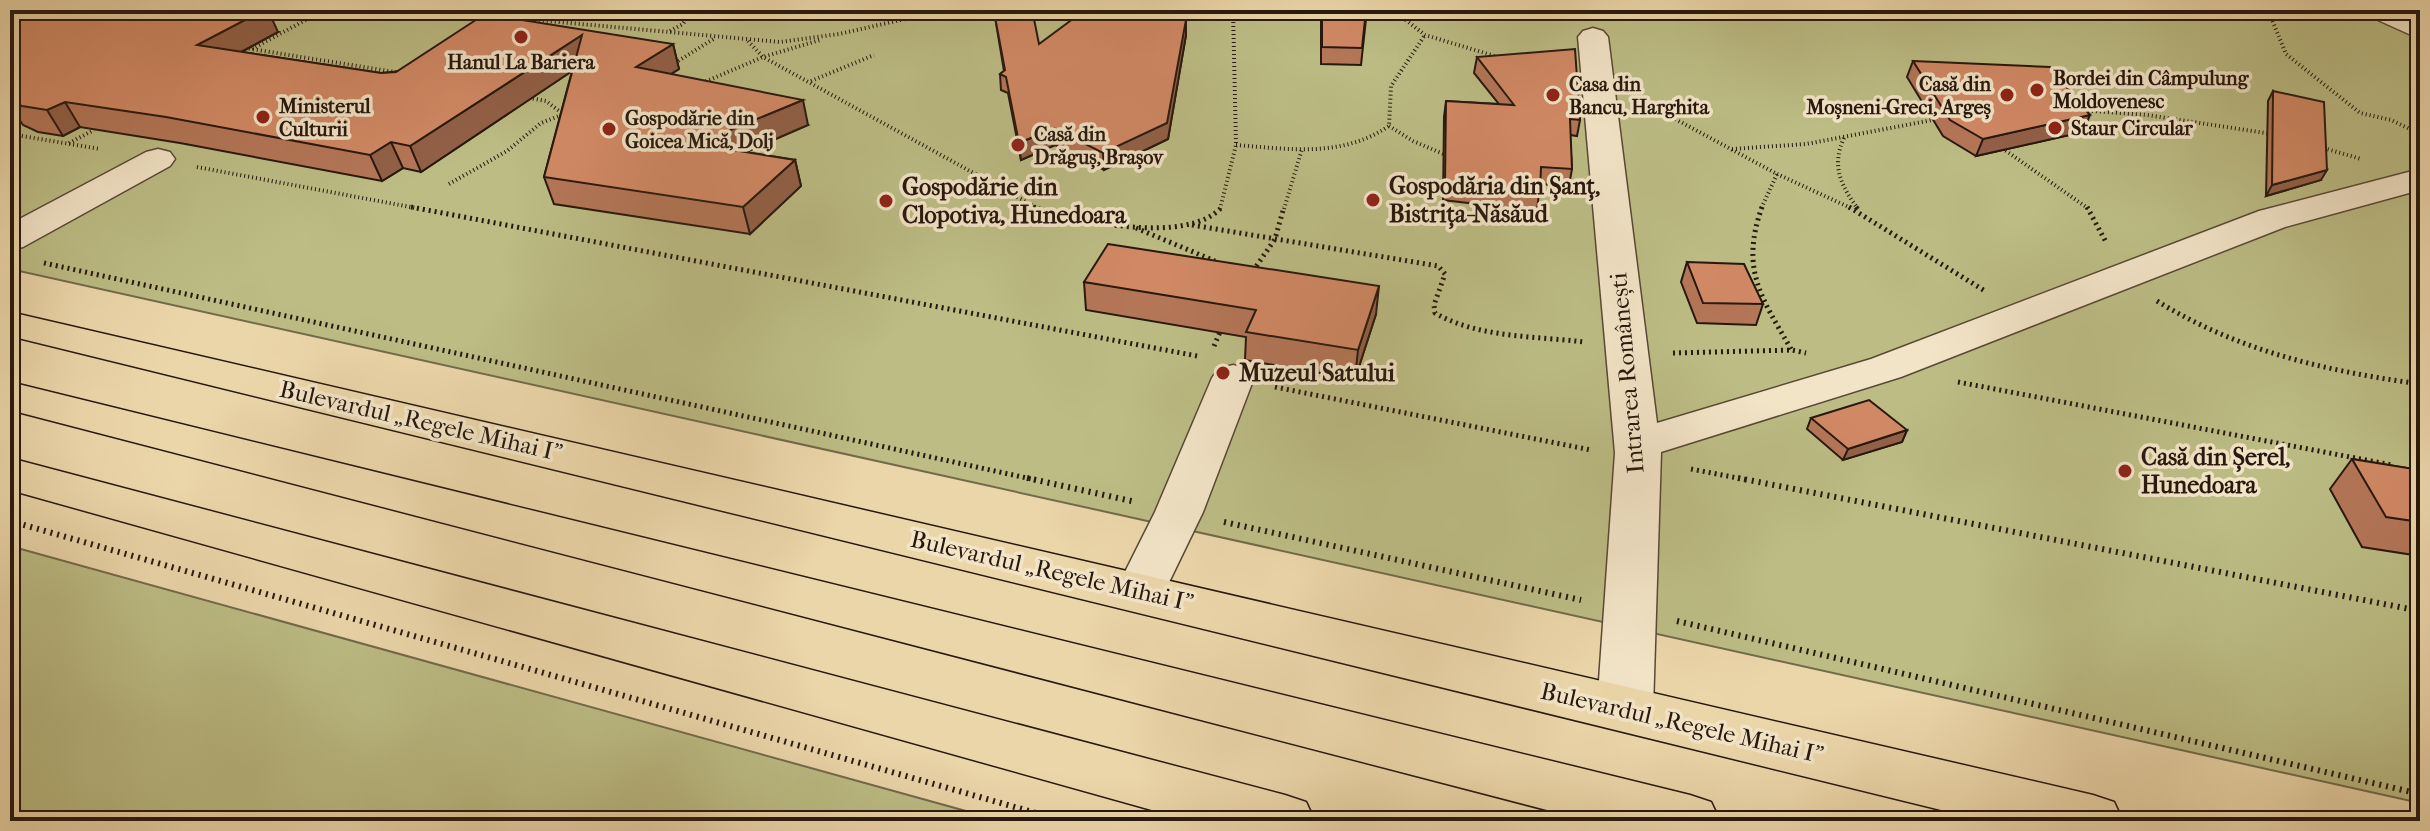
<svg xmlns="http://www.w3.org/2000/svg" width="2430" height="831" font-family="'IM FELL French Canon',serif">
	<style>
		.green { fill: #bcbc84; stroke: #726a49; stroke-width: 2 }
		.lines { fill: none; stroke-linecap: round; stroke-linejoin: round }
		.minor-casing { stroke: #584835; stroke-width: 3 }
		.major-casing { stroke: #27180e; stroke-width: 3 }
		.path-far2 { stroke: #27180e; stroke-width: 4; stroke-dasharray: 1 3; stroke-linecap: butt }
		.path-far1 { stroke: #27180e; stroke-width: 5; stroke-dasharray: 2 4; stroke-linecap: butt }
		.path { stroke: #27180e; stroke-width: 6; stroke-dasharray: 2 5; stroke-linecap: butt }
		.minor { fill: #f2e4c7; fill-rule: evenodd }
		.major { fill: #ebd6a9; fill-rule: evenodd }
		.wall { fill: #b47657; stroke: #27180e; stroke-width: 2 }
		.shaded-wall { fill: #926047; stroke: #27180e; stroke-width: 2 }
		.building { fill: #d18965; stroke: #27180e; stroke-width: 2 }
		.poi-dot { fill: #8f2418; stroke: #f2e4c7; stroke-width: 3 }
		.labels { text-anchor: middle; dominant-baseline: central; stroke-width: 7; stroke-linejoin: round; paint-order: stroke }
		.far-poi-label { font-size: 20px; font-weight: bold; fill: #27180e; stroke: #f2e4c7; text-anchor: start }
		.poi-label { font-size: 24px; font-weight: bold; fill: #27180e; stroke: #f2e4c7; text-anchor: start }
		.street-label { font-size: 24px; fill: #27180e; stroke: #f2e4c7 }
	</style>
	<rect width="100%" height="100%" fill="#ebd6a9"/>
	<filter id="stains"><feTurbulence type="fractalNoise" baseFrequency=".0025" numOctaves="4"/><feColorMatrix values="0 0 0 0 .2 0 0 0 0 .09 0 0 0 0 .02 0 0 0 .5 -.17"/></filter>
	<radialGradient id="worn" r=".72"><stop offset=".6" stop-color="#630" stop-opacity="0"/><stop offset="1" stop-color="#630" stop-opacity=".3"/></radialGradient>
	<g class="green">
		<path d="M10,10H2420V803L10,269Z"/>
		<path d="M10,546L1002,821H10Z"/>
	</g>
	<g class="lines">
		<g class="minor-casing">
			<g id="minor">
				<path d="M2365,10H2401L2420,19V39L2369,16Z"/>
				<path d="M1593,28L1603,31L1608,37L1657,423L1871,359L2259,211L2420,169V190L2285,227L1901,377L1661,452L1653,709L1645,725L1625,732L1605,725L1597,709L1615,453L1578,37L1583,31Z"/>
				<path d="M158,149L170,152L175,159L170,166L23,247L10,250V224L146,152Z"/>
				<path d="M1233,365L1248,369L1254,378L1203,512L1158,605L1140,611L1122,605L1115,592L1155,512L1212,378L1218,369Z"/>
			</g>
		</g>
		<g class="major-casing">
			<g id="major">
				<path d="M10,312L2093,795L2114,802L2123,821H1986L10,336Z"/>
				<path d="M10,382L1690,795L1711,802L1720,821H1589L10,410Z"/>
				<path d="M10,458L1285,795L1306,802L1315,821H1191L10,490Z"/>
			</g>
		</g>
		<g class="path-far2">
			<path d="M414,10L489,16"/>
			<path d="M760,10L772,12"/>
			<path d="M1059,10V15L1074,26"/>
			<path d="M1393,10L1425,35L1498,57"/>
			<path d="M2268,10L2286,54L2360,113L2391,120L2420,134"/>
			<path d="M503,17L780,42L839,34L945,10"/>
			<path d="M670,31L683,24L690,12L708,10"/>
			<path d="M748,41L763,57L1039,209"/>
			<path d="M245,48L401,73"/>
			<path d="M252,49L324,10"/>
			<path d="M675,63L715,38"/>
			<path d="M811,81L874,55"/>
			<path d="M702,83L763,57L820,40"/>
			<path d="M525,97L546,101L563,114"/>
			<path d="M1640,100L1777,174L1761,209"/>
			<path d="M2080,110L2147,115L2272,134"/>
			<path d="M1389,126L1413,141L1448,156"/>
			<path d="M10,134L100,149"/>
			<path d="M1844,138C1831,166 1841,186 1858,209"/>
			<path d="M69,143L94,130"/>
			<path d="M1236,145C1289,149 1342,158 1389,126L1391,86L1425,35"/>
			<path d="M1999,146L2089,209"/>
			<path d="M2320,147L2361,159"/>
			<path d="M1732,149L1806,144L1938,119"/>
			<path d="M197,167L421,209"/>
			<path d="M1777,174L1853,209"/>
			<path d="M449,184L507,151L541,123L564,114"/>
			<path d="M1220,209L1236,145L1233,10"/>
			<path d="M1284,209L1302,149"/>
		</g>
		<g class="path-far1">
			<path d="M411,207L1197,356"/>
			<path d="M1033,207C1078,221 1186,246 1222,207"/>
			<path d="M1762,207C1740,269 1761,297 1791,349"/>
			<path d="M1849,207L1985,291"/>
			<path d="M1856,207L1859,211"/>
			<path d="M2087,207L2107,244"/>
			<path d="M1192,225L1438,266L1445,274L1434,305L1435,313C1478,338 1536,336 1584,342"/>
			<path d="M1136,228L1215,261"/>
			<path d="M44,263L1036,480"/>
			<path d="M1253,271L1275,239L1284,207"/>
			<path d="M2157,301C2238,351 2326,371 2420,384"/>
			<path d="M1214,346L1220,332"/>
			<path d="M1673,353L1792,350L1806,353"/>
			<path d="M1958,382L2392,465"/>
			<path d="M1275,387L1591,450"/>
			<path d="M1691,469L1748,480"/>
		</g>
		<g class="path">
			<path d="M1027,478L1136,502"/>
			<path d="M1738,478L2420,611"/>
			<path d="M10,521L1064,821"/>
			<path d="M1224,522L1581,600"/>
			<path d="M1677,621L2420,794"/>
		</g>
		<use href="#minor" class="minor"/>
		<use href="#major" class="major"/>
	</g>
	<g class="wall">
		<path d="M10,10L278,32L242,52L381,73L673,44L679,69L671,74L808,125L746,152L795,160L801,186L750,234L554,204L544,177L572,71L421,172L403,168L382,181L180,143L80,127L63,136L38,132L23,125L10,105Z"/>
		<path d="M1321,10H1367L1361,65L1321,64Z"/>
		<path d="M1526,10H1549L1541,15Z"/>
		<path d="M1160,14L1153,20L1186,35L1168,139L1104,170L1055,145L1021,160L1008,93L1001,90L1000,74L1004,71L995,17L1039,44Z"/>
		<path d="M1477,57L1580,120L1577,136L1570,135L1572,169L1569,186L1540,184L1537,211L1443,200L1444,117L1446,101L1499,104L1474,73Z"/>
		<path d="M1913,61L2083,132L1976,156L1943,136L1907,77Z"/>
		<path d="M2273,91L2321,180L2266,196L2268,101Z"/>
		<path d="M1687,262L1763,304L1756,325L1697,323L1681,282Z"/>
		<path d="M1084,282L1376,314L1355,379L1245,360L1246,337L1086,310Z"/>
		<path d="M1811,418L1907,430L1902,442L1843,460L1807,429Z"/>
		<path d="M2352,459L2420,470V556L2362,547L2330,489Z"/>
	</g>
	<g class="shaded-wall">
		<path d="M264,10H268L278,32L209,69L197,45Z"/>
		<path d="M1146,10H1160V14L1133,36V20Z"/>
		<path d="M1186,20V35L1168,139L1104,170L1103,153Z"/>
		<path d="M582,35L590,59L421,172L410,146Z"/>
		<path d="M673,44L679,69L643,91L636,67Z"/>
		<path d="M803,100L808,125L704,170L696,144Z"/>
		<path d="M65,102L80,127L63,136L47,110Z"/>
		<path d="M2090,115L2083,132L1976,156L1983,139Z"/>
		<path d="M1054,128L1055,145L1021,160L1019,143Z"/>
		<path d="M391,142L403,168L382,181L370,155Z"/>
		<path d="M795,160L801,186L750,234L743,207Z"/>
		<path d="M2327,170L2321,180L2266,196L2272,185Z"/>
		<path d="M1379,286L1376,314L1355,379L1358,350Z"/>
		<path d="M1907,430L1902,442L1843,460L1848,449Z"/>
	</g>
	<g class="building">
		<path d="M10,10H264L197,45L381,73L396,72L485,14L673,44L636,67L803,100L696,144L795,160L743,207L544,177L582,35L410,146L391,142L370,155L166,117L65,102L47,110L22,106L10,101V66L12,43L10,44Z"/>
		<path d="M1085,10H1146L1133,20H1186L1167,123L1103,153L1054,128L1019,143L1006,77L1000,74L1005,70L995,17L1033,14L1039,44Z"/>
		<path d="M1322,10H1366L1362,48L1322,47Z"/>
		<path d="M1575,49L1580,120L1570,119L1572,169L1541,167L1540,194L1445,183L1446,101L1514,105L1477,57Z"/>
		<path d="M1913,61L2050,67L2090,115L1983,139L1950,120Z"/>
		<path d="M2273,91L2324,102L2327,170L2272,185Z"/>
		<path d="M1108,244L1379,286L1358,350L1246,332L1256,310L1084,282Z"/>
		<path d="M1687,262L1744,264L1763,304L1703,303Z"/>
		<path d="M1869,400L1907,430L1848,449L1811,418Z"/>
		<path d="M2352,459L2420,470V522L2386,517Z"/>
	</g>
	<g class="poi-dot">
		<circle cx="521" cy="37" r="8"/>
		<circle cx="2037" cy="90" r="8"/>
		<circle cx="1553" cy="95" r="8"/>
		<circle cx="2007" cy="95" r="8"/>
		<circle cx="263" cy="117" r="8"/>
		<circle cx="2055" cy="128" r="8"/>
		<circle cx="609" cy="129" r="8"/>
		<circle cx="1018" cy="145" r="8"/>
		<circle cx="1373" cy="200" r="8"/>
		<circle cx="886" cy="201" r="8"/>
		<circle cx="1223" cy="373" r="8"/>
		<circle cx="2125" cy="471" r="8"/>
	</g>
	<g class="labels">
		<g class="far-poi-label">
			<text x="521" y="62" text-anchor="middle">Hanul La Bariera</text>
			<text x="2053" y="78">Bordei din Câmpulung<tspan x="2053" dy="23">Moldovenesc</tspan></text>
			<text x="1569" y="84">Casa din<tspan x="1569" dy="23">Bancu, Harghita</tspan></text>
			<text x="1991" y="84" text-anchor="end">Casă din<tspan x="1991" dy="23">Moșneni-Greci, Argeș</tspan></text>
			<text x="279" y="106">Ministerul<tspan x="279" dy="23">Culturii</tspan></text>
			<text x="625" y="118">Gospodărie din<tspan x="625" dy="23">Goicea Mică, Dolj</tspan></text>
			<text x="2071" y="128">Staur Circular</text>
			<text x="1034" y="134">Casă din<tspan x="1034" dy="23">Drăguș, Brașov</tspan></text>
		</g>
		<g class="poi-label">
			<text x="1389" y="186">Gospodăria din Șanț,<tspan x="1389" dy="28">Bistrița-Năsăud</tspan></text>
			<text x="902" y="187">Gospodărie din<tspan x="902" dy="28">Clopotiva, Hunedoara</tspan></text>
			<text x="1239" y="373">Muzeul Satului</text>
			<text x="2141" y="457">Casă din Șerel,<tspan x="2141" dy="28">Hunedoara</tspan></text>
		</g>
		<g class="street-label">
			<text transform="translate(1627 373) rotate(-95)">Intrarea Românești</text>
			<text transform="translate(421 421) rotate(13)">Bulevardul „Regele Mihai I”</text>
			<text transform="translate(1052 571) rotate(13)">Bulevardul „Regele Mihai I”</text>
			<text transform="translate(1682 723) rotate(13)">Bulevardul „Regele Mihai I”</text>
		</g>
	</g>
	<rect width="2430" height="831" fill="none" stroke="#ebd6a9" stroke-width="40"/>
	<rect x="12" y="12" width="2406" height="807" fill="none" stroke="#27180e" stroke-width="4"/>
	<rect x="20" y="20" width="2390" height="791" fill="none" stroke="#27180e" stroke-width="2"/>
	<rect width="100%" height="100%" filter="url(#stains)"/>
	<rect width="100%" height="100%" fill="url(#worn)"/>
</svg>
